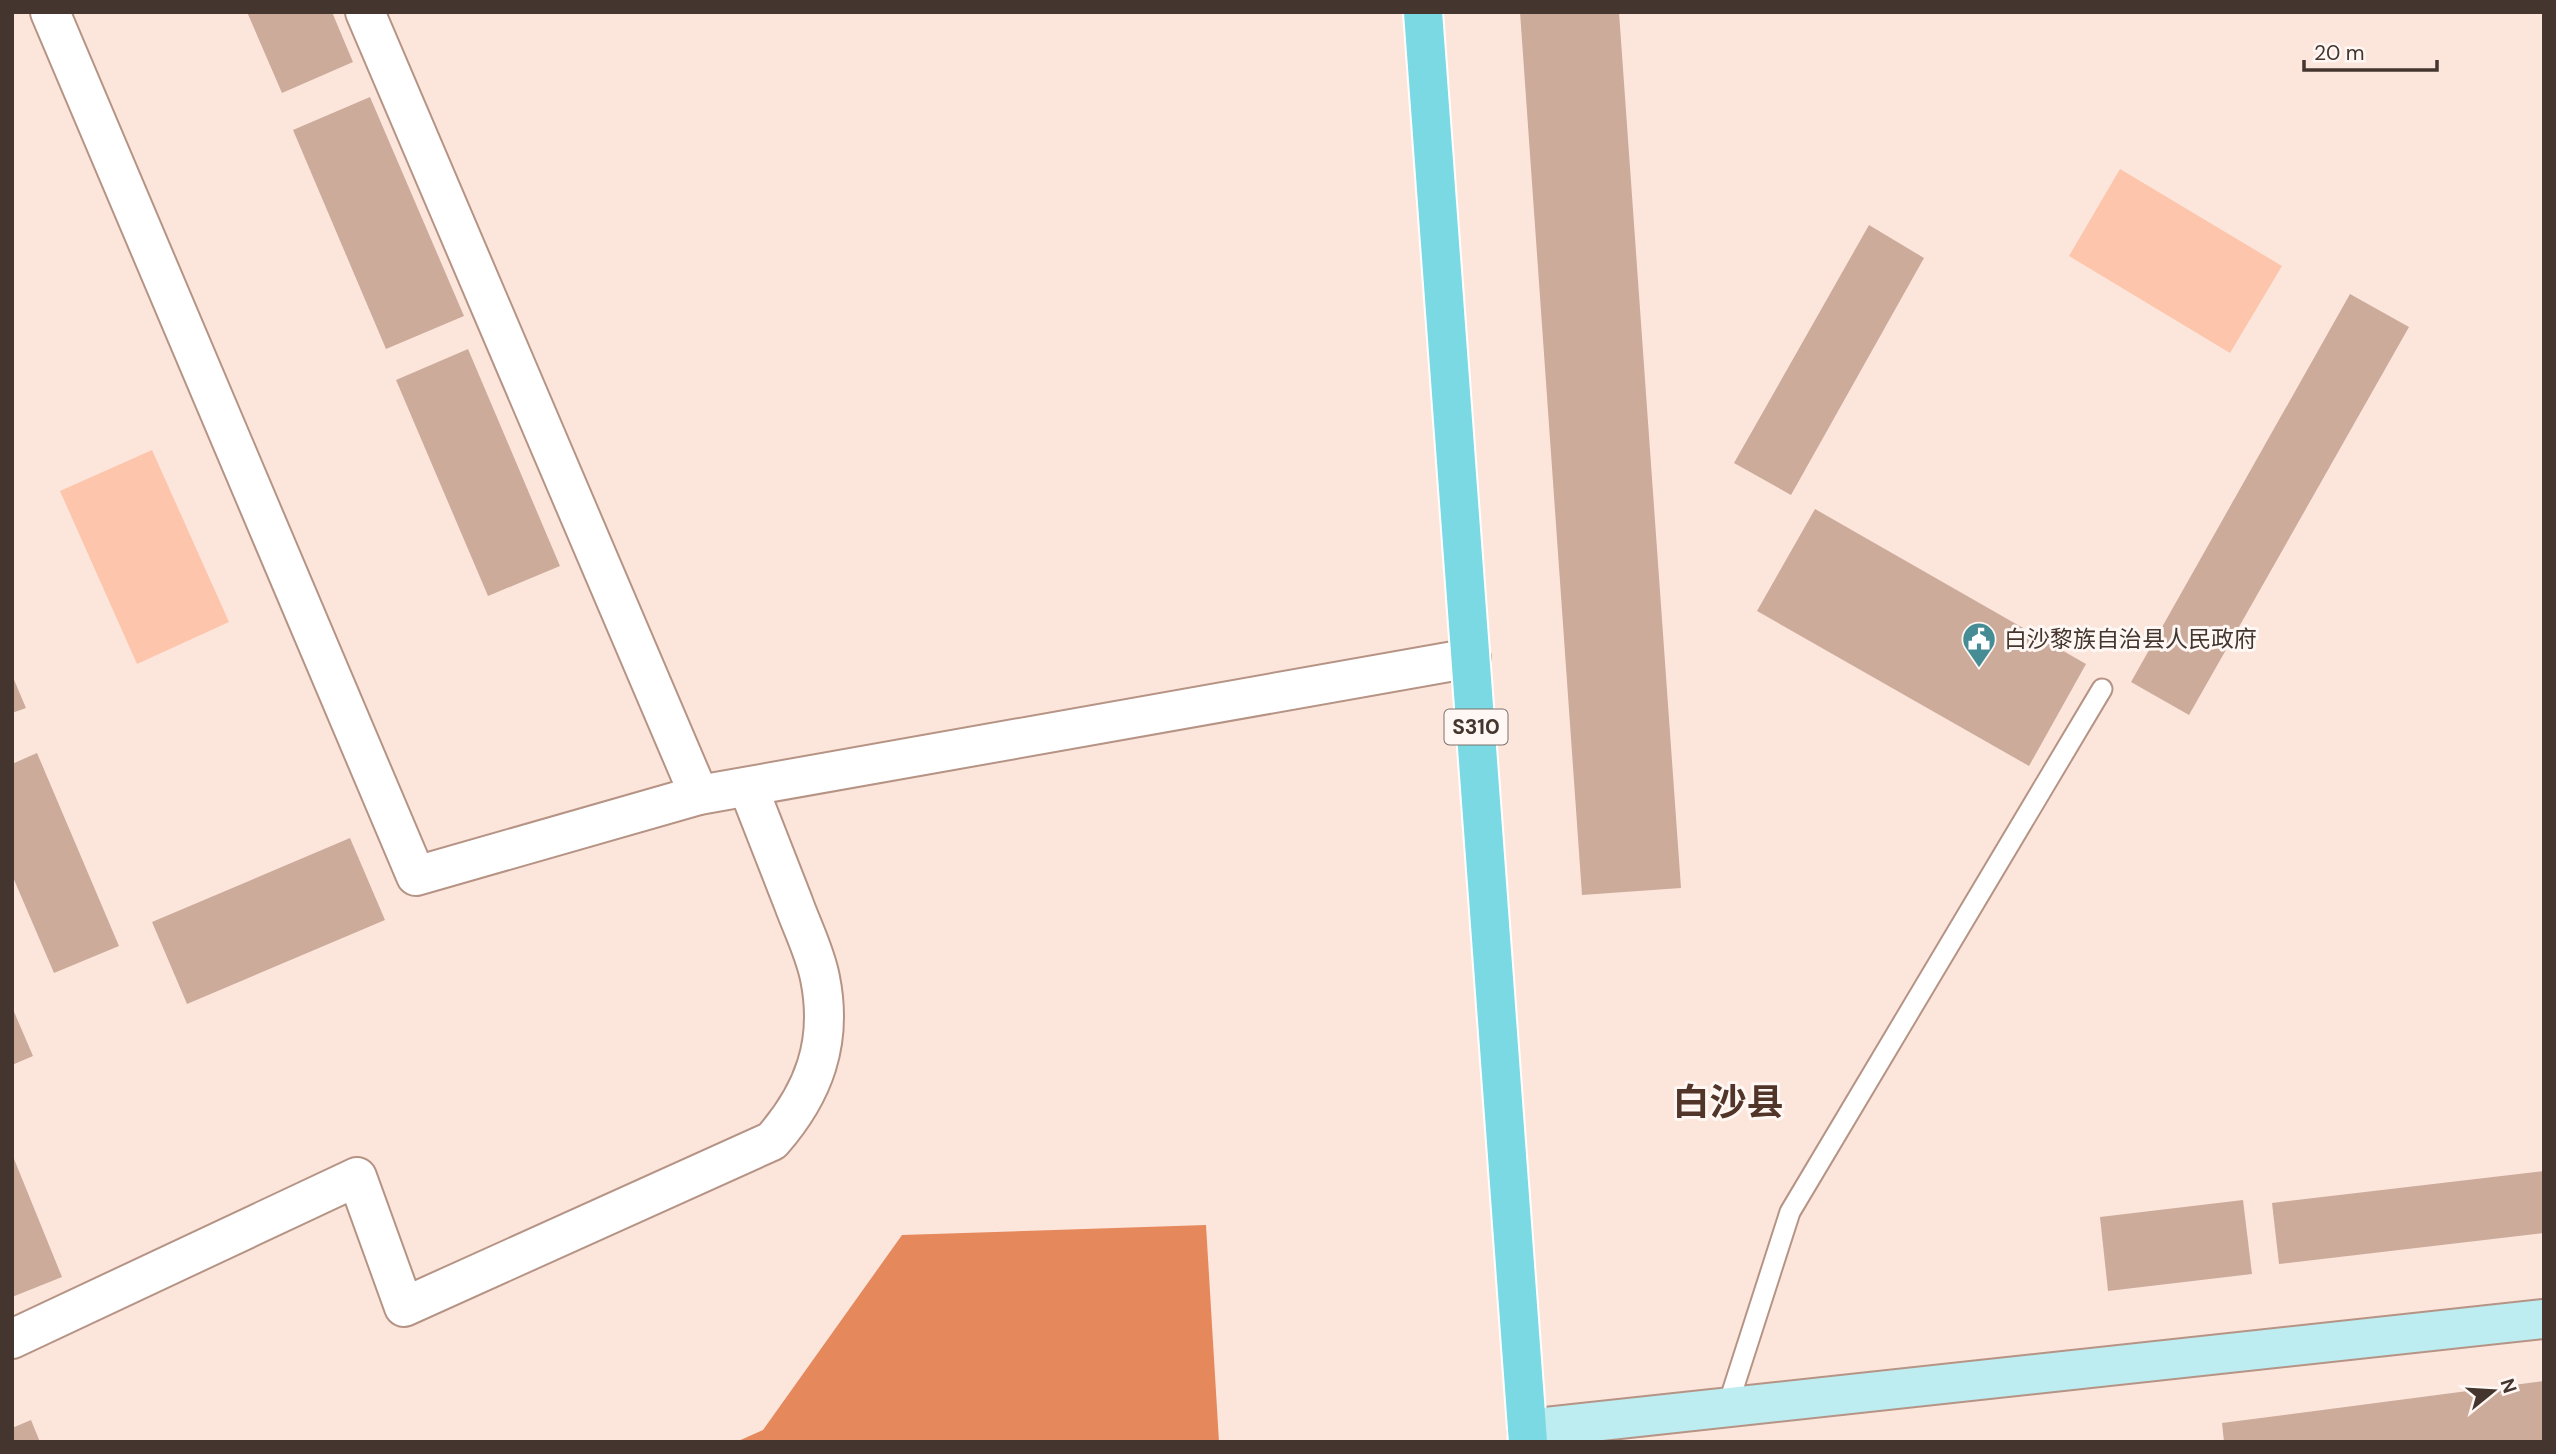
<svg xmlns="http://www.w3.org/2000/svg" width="2556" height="1454" font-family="'DM Sans','Noto Sans SC',sans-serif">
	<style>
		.green { fill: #fdc5ab }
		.water { fill: #e5895d }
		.building { fill: #cdab9b }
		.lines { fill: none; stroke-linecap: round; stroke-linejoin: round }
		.lane-casing { stroke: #b69485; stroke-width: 23 }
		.street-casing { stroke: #b69485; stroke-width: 42 }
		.secondary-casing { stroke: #b69485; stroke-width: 42 }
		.primary-casing { stroke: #fff; stroke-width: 42 }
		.lane { stroke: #fff; stroke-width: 19 }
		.street { stroke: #fff; stroke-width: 38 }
		.secondary { stroke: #bdecf1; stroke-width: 38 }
		.primary { stroke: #7bd9e3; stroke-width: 38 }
		.labels { text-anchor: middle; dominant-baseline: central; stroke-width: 6; stroke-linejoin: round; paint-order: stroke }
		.shield { fill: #fef7f3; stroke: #7c706a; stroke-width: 2 }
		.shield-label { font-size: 21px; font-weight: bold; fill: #44362f }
		.poi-label { font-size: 23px; fill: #44362f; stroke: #fef7f3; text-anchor: start }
		.town-label { font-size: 37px; font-weight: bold; fill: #513528; stroke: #fef7f3 }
	</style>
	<rect width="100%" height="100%" fill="#fce6dc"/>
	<g class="green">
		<path d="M2120,169L2282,266L2230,353L2069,256Z"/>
		<path d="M152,450L229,622L137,664L60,491Z"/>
	</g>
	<path class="water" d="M1206,1225L1219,1442H736L763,1430L902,1235Z"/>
	<g class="building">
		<path d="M247,12H332L353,62L282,93Z"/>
		<path d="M1520,12H1619L1681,888L1582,895Z"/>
		<path d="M370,97L464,316L386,349L293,130Z"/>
		<path d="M1869,225L1924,258L1791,495L1734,463Z"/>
		<path d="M2350,294L2409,327L2189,715L2131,682Z"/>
		<path d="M468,349L560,566L488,596L396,380Z"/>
		<path d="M1815,509L2086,664L2029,766L1757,611Z"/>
		<path d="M12,675L26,708L12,713Z"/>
		<path d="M37,753L119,946L54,973L12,875V764Z"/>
		<path d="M350,838L385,920L187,1004L152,922Z"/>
		<path d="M12,1007L33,1056L12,1065Z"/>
		<path d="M12,1154L62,1277L12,1297Z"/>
		<path d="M2544,1171V1233L2279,1264L2272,1203Z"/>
		<path d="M2243,1200L2252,1274L2108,1291L2100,1217Z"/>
		<path d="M2544,1381V1442H2224L2222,1423Z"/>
		<path d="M31,1420L40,1442H12V1428Z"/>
	</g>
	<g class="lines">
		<g class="lane-casing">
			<path id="lane" d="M1727,1408L1790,1212L2102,689"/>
		</g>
		<g class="street-casing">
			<g id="street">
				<path d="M50,12L416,876L699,795L1471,658"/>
				<path d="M365,12L699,795"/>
				<path d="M12,1339L357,1177L404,1307L772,1141C814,1093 833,1042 820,978C815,952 802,927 793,902C778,864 763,825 748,787"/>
			</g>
		</g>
		<g class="secondary-casing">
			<path id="secondary" d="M1527,1429L2544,1319"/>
		</g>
		<g class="primary-casing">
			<path id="primary" d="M1423,12L1528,1442"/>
		</g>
		<use href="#lane" class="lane"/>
		<use href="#street" class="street"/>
		<use href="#secondary" class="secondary"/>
		<use href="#primary" class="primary"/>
	</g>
	<defs>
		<g id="civic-pin" transform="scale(1.75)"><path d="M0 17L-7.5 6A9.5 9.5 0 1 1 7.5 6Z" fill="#458c94" stroke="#fef7f3"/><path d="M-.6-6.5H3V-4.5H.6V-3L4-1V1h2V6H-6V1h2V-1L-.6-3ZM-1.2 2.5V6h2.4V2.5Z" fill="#fff"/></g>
	</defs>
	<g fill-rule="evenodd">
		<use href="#civic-pin" x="1979" y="639"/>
	</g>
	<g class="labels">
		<rect class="shield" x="1444.5" y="709.5" width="63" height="35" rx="5"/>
		<g class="shield-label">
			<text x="1476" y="727">S310</text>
		</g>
		<g class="poi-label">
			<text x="2004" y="639">白沙黎族自治县人民政府</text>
		</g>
		<g class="town-label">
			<text x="1728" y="1102">白沙县</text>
		</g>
	</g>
	<rect width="2556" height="1454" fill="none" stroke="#44362f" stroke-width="28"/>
	<g transform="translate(2493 1391) rotate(72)" stroke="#fef7f3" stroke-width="5" paint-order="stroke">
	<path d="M0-5L12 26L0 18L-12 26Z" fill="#44362f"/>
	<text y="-10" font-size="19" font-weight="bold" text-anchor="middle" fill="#44362f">N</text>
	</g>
	<path d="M2304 60v10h133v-10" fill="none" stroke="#44362f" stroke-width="3.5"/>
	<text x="2314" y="60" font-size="21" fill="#44362f" stroke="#fef7f3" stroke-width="5" paint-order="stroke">20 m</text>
</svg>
